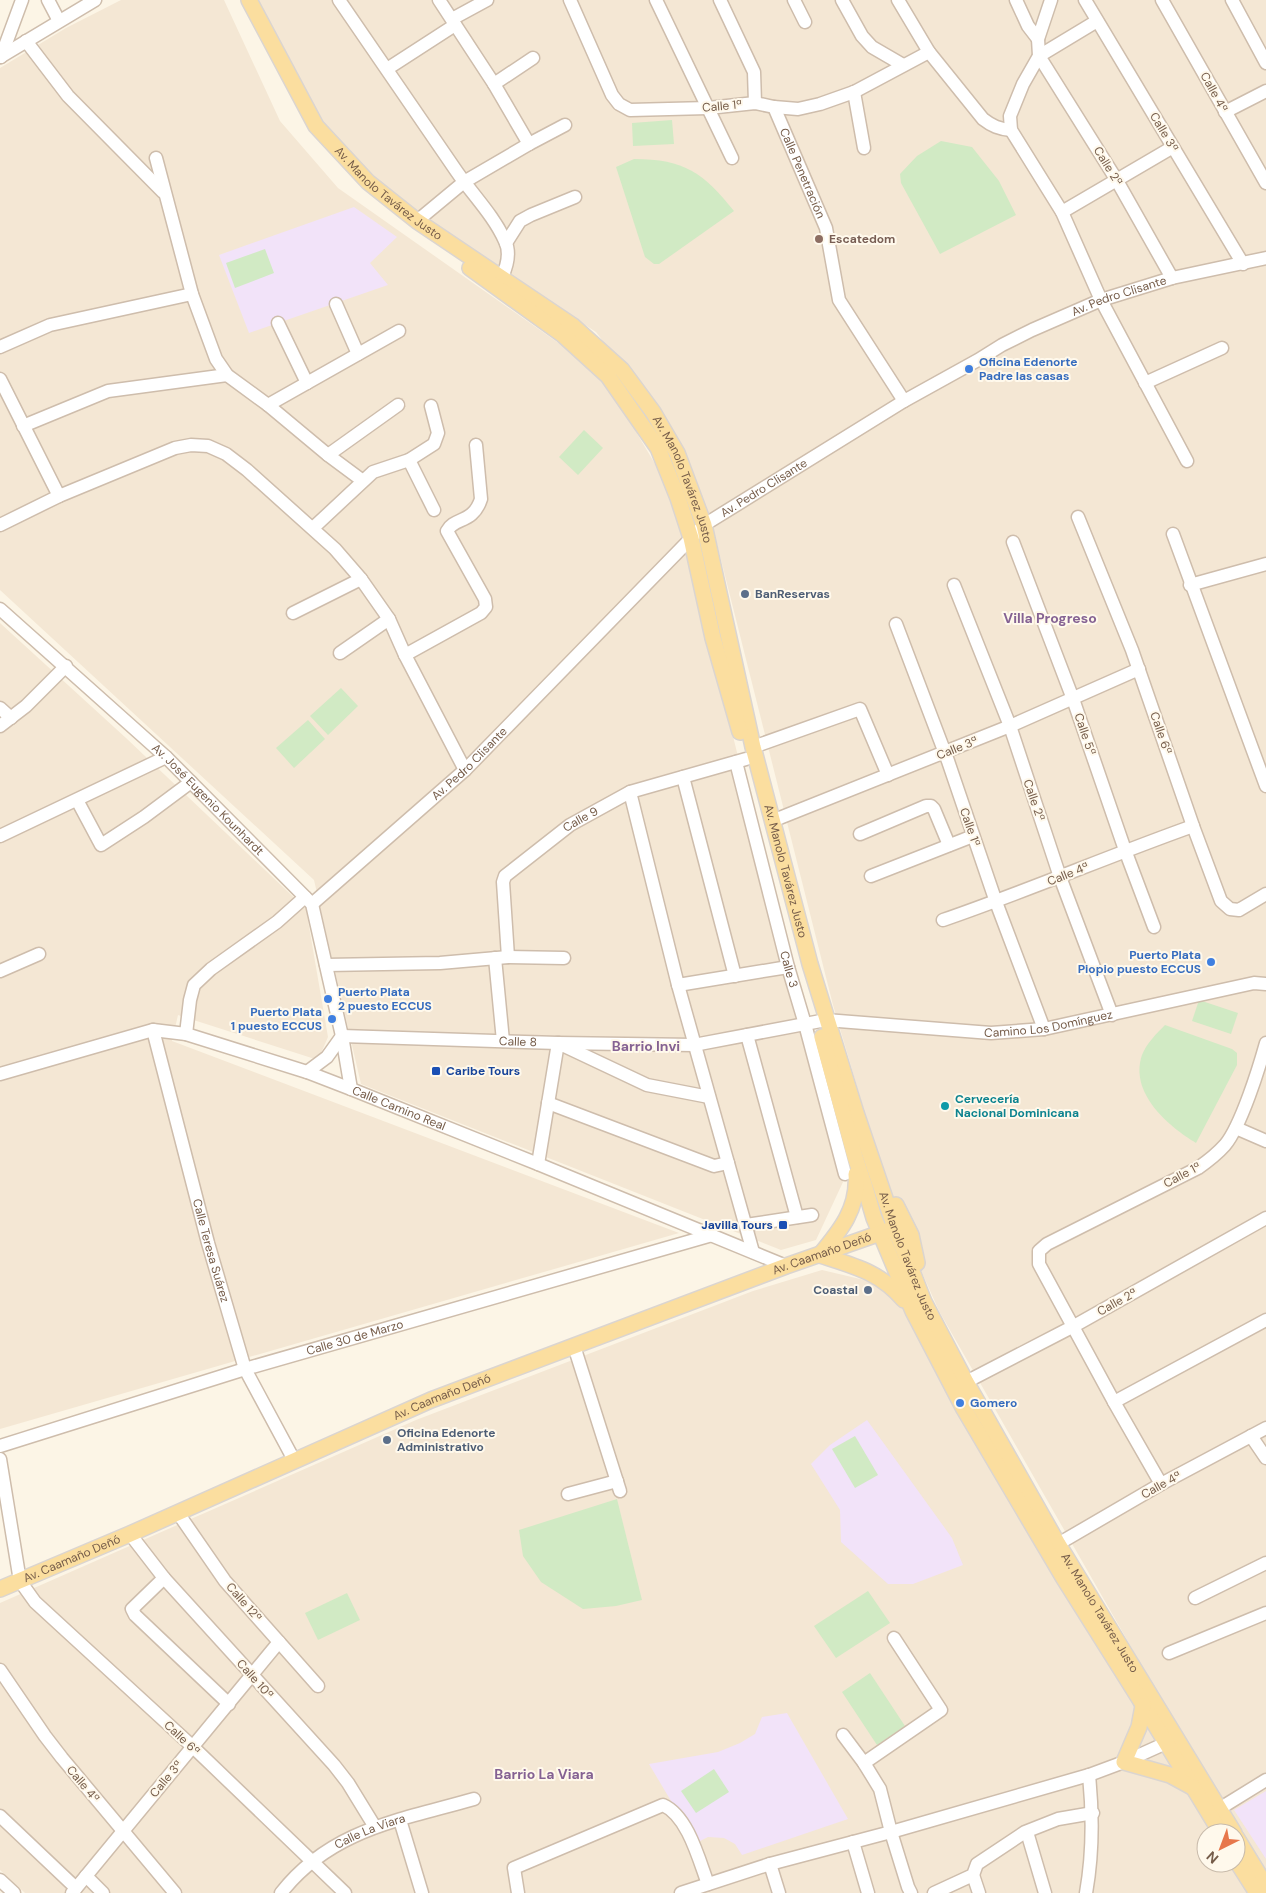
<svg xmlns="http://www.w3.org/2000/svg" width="1266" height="1893" font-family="'DM Sans',sans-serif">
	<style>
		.residential { fill: #f4e7d4 }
		.education { fill: #f2e3f9 }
		.pitch { fill: #d1eac4 }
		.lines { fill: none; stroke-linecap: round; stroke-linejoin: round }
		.minor-casing { stroke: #cebdac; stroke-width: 15 }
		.major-casing { stroke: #dbd5d0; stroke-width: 18 }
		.minor { stroke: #fff; stroke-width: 12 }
		.major { stroke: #fbde9f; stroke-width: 15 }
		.education-dot { fill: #8d6e63; stroke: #fff9ec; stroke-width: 2 }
		.shop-dot { fill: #3f7fe0; stroke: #fff9ec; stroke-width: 2 }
		.service-dot { fill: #5c6f8a; stroke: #fff9ec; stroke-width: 2 }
		.transit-dot { fill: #1a4fb4; stroke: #fff9ec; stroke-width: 2 }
		.culture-dot { fill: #0f9aa8; stroke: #fff9ec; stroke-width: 2 }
		.labels { text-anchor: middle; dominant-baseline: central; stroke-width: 4; stroke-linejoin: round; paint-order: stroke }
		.street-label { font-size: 12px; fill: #765d4a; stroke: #fff9ec }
		.education-label { font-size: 12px; font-weight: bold; fill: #785e54; stroke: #fff9ec; text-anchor: start }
		.shop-label { font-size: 12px; font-weight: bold; fill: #366cbe; stroke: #fff9ec; text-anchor: start }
		.service-label { font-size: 12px; font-weight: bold; fill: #4e5e75; stroke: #fff9ec; text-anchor: start }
		.transit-label { font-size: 12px; font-weight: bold; fill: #164399; stroke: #fff9ec; text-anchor: start }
		.culture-label { font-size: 12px; font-weight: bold; fill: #0d838f; stroke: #fff9ec; text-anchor: start }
		.neighbourhood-label { font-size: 14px; font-weight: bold; fill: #856293; stroke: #fff9ec }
	</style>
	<rect width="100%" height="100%" fill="#fcf5e6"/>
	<g class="residential">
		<path d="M121,0H224L280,121L338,188L601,373L664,479L690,562L843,1182L816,1240L781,1250L361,1084L314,880L0,590V68L66,28Z"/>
		<path d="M257,0H1266V1872L1162,1701L939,1311L892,1205L833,1005L717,544L666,424L596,332L371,185L323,127Z"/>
		<path d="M0,623L126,738L306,909L328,1037L318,1060L178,1015L172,1041L679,1233L0,1429Z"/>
		<path d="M822,1270L873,1282L909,1313L1213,1833H1206V1863H1231L1249,1893H25L0,1870V1603L416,1420L753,1291Z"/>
	</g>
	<g class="education">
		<path d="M354,207L397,237L370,263L388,285L249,333L219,255Z"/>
		<path d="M867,1420L952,1538L963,1565L913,1584H888L841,1542L840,1510L811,1464L830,1445Z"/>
		<path d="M787,1713L848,1819L742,1855L735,1844L724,1838L708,1837L696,1843L649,1764L718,1752L740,1743L755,1734L762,1717Z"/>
		<path d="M1266,1791V1859L1234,1810Z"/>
	</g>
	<g class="pitch">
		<path d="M672,120L674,144L633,146L632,123Z"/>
		<path d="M941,141L972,147L999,181L1016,215L940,254L901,183L900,174L917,156Z"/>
		<path d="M634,159C685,159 703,173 734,211L659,264H654L645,257L616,167Z"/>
		<path d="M265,249L274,273L235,288L226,263Z"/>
		<path d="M584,430L603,448L578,475L559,457Z"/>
		<path d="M341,688L358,706L328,735L310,716Z"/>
		<path d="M308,720L325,739L294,768L276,748Z"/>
		<path d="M1199,1000L1238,1013L1231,1034L1192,1021Z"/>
		<path d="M1165,1025L1232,1049L1237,1053V1065L1196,1143C1168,1126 1129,1093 1142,1055C1146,1044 1157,1033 1165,1025Z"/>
		<path d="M855,1436L878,1475L855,1488L832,1449Z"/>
		<path d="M617,1499L642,1600L616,1606L583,1609L541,1582L523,1556L519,1530Z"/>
		<path d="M868,1591L890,1623L836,1658L814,1626Z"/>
		<path d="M347,1593L360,1620L318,1640L305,1613Z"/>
		<path d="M870,1673L905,1726L877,1745L842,1692Z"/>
		<path d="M714,1769L729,1792L696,1813L681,1791Z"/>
	</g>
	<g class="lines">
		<g class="minor-casing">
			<g id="minor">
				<path d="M48,0L59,21"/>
				<path d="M339,0C378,57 418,115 457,172C473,195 494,216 505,241C511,253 507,266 502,277"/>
				<path d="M439,0L494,84L529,144"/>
				<path d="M570,0L612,95L619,104L630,110L708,108L755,103L774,107L798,109L820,104L854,92L929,52"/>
				<path d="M656,0L732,158"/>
				<path d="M720,0L754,72L755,103"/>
				<path d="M794,0L805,22"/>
				<path d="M842,0L862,36L872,47L903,65"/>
				<path d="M898,0L929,52L983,119C992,126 999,129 1011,130"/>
				<path d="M1016,0L1028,26L1038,39"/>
				<path d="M1051,0L1038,39L1039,56L1023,84L1010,116L1011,130L1062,212L1101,300L1187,461"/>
				<path d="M1085,0L1243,264"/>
				<path d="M1162,0L1266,183"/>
				<path d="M1232,0L1266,63"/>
				<path d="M452,19L487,0"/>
				<path d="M1097,21L1039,56L1116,179L1172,278"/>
				<path d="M26,41L68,96L163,192"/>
				<path d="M0,57L95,0"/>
				<path d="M1,57L22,0"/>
				<path d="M387,69L455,25"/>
				<path d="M494,84L533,58"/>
				<path d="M854,92L864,148"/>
				<path id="s1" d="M774,107L826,228L839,300L904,401"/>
				<path d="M1225,112L1266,91"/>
				<path d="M156,158L192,294L216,359L227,375L268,405L328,455L363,481"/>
				<path d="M1062,212L1173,147"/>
				<path d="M417,221L464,182L529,144L565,125"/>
				<path d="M506,243L520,221L531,215L575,197"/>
				<path d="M336,304L358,354"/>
				<path d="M278,323L307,383"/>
				<path d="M0,347L50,325L192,294"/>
				<path d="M0,379L59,496"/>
				<path d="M1145,383L1222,348"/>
				<path d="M268,405L399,331"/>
				<path d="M23,426L108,391L227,375"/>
				<path d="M328,455L398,405"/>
				<path d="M409,460L434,510"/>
				<path d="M1078,517L1132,650L1193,826L1221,901L1230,909L1239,910L1266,894"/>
				<path d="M0,525L59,496L175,448L191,445L208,446L226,454L247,470L335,549L361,579L389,619L405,655L465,770"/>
				<path d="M313,528L373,472L409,460L434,444L438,433L431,406"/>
				<path d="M1173,534L1266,786"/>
				<path d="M1013,542L1073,699L1125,850L1154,927"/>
				<path d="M954,585L1010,726L1060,877L1112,1015"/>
				<path d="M1190,585L1266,564"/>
				<path id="s2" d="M0,609L166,757L312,904L342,1036L351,1089"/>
				<path d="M293,613L361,579"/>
				<path d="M896,624L948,761L996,902L1044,1029"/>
				<path d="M340,653L389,619"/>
				<path d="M405,655L481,613L486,607L485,599L447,531C454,517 473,524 481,499L476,445"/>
				<path d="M0,708L11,718"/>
				<path d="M0,726L26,706L66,666"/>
				<path d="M753,747L860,709L888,775"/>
				<path id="s3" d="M736,762L788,967L805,1024L845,1174"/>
				<path d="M683,777L735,976"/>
				<path d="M630,792L678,985L753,1252"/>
				<path d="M77,800L101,845L144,817L191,782"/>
				<path d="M772,821L1010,726L1139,669"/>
				<path d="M860,834L926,806H931L934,809L949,845"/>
				<path d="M0,836L166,757"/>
				<path d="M871,876L973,836"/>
				<path id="s4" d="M312,904L465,770L704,525L904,401L978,360L1002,345L1032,330L1101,300L1172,278L1266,258"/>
				<path d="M943,920C1027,891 1109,856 1193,826"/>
				<path id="s5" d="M508,957L503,882L505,876L570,825L630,792L746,759"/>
				<path d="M495,958L503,1041"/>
				<path d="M326,965L440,963L508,957L564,958"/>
				<path d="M0,971L39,954"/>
				<path d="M678,985L788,967"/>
				<path id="s6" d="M153,1030L208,1243L245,1369L294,1460"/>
				<path d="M186,1034L190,1000L194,985L211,969L277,922L305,897"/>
				<path d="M747,1035L797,1217"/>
				<path id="s7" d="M342,1036L558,1043L694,1045L826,1020L991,1033L1044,1029L1254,983L1266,984"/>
				<path d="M307,1072L327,1057L342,1036"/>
				<path id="s8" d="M0,1074L153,1030L186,1034L307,1072L351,1089L538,1164L786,1266"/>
				<path d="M548,1103L714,1166L728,1163"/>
				<path d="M1236,1128L1266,1141"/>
				<path d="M538,1164L558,1043L647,1085L709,1097"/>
				<path d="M746,1225L812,1215"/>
				<path d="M574,1346L620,1491"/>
				<path d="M966,1382L1074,1326L1266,1218"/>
				<path d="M1114,1402L1266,1320"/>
				<path d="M1251,1436L1266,1458"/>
				<path id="s9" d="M0,1446L245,1369L712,1235"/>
				<path d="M0,1459L20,1581L35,1602L193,1747L345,1893"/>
				<path d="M1161,1484L1114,1402L1039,1264V1251L1047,1244L1198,1168C1208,1161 1217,1154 1225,1145C1241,1126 1259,1068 1266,1043"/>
				<path d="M568,1494L617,1481"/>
				<path d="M178,1513L225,1581L318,1686"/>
				<path d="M130,1534L164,1578L334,1765L348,1783L375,1827"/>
				<path d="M1058,1544L1161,1484L1266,1428"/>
				<path d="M164,1578L132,1609L135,1615L229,1704"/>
				<path d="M1195,1598L1266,1563"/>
				<path d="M1169,1653L1266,1613"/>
				<path d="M0,1670L45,1736L62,1758L175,1893"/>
				<path d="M843,1735L864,1763L880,1789L891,1832L908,1887L911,1893"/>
				<path d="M864,1763L941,1710L894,1638"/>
				<path d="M1219,1809L1266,1780"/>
				<path d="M0,1816L76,1888"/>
				<path d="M400,1820L422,1893"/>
				<path d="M1027,1832L1045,1893"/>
				<path d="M853,1842L868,1893"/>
				<path d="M770,1864L779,1893"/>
				<path d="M973,1875L979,1893"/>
				<path d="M86,1876L103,1893"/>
				<path d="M0,1880L14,1893"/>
				<path d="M72,1893L279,1642"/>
				<path id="s10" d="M281,1893C331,1829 401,1820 474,1799"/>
				<path d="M518,1893L514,1868L663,1805C688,1816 699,1860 708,1884"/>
				<path d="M681,1893L770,1864L891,1832L1089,1775L1124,1762L1175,1739"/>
				<path d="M934,1893L973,1875L977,1864L1025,1832L1058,1819L1093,1813"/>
				<path d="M1086,1893C1093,1854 1093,1815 1089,1775"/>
			</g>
		</g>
		<g class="major-casing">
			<g id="major">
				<path id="s11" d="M249,0L316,126L368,182L417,221L573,326L622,370L653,412L677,453L704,525L753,747L810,964L856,1113L895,1228L924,1302L966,1382L1058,1544L1234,1833"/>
				<path d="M470,268L563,335L608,376L658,448L678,498L691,538L713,638L740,732"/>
				<path d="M822,1037L855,1157L864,1184L874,1218L913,1311L964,1409L1063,1577L1139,1698L1221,1833"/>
				<path d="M856,1174C859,1208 840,1231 820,1255C854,1266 880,1272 904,1300"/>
				<path d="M896,1205L911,1235L917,1263"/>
				<path id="s12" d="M0,1589L130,1534L431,1400L786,1266L889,1230"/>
				<path d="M1143,1706L1139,1727L1124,1762L1170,1775L1192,1787"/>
				<path d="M1236,1837L1266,1886"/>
				<path d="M1236,1860L1257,1893"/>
			</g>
		</g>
		<use href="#minor" class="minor"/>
		<use href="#major" class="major"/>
	</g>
	<circle class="education-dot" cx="819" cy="239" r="5"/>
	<g class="shop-dot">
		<circle cx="969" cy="369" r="5"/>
		<circle cx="1211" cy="962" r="5"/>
		<circle cx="328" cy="999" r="5"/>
		<circle cx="332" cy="1019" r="5"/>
		<circle cx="960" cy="1403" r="5"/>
	</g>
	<g class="service-dot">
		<circle cx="745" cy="594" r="5"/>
		<circle cx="868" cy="1290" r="5"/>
		<circle cx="387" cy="1440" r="5"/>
	</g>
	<g class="transit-dot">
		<rect x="431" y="1066" width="10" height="10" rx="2.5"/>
		<rect x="778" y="1220" width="10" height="10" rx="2.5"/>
	</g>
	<circle class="culture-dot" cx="945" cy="1106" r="5"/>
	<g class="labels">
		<g class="street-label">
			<text transform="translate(1214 92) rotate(61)">Calle 4ª</text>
			<text transform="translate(722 106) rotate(-5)">Calle 1ª</text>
			<text transform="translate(1164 132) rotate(59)">Calle 3ª</text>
			<text transform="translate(1108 166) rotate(58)">Calle 2ª</text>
			<text stroke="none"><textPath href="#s1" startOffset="72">Calle Penetración</textPath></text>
			<text stroke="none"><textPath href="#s11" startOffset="242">Av. Manolo Tavárez Justo</textPath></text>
			<text stroke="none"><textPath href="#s4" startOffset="1021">Av. Pedro Clisante</textPath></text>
			<text stroke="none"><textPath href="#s11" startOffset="662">Av. Manolo Tavárez Justo</textPath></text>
			<text stroke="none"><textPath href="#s4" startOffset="616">Av. Pedro Clisante</textPath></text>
			<text transform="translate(1161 733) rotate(71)">Calle 6ª</text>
			<text transform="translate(1085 734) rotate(71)">Calle 5ª</text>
			<text transform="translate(957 748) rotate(-22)">Calle 3ª</text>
			<text stroke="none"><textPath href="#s4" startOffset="211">Av. Pedro Clisante</textPath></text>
			<text stroke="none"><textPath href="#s2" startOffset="282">Av. José Eugenio Kounhardt</textPath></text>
			<text transform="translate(1034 800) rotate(71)">Calle 2ª</text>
			<text stroke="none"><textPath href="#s5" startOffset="176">Calle 9</textPath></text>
			<text transform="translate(970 827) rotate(71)">Calle 1ª</text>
			<text stroke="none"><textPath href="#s11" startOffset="1068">Av. Manolo Tavárez Justo</textPath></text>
			<text transform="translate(1068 874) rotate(-22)">Calle 4ª</text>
			<text stroke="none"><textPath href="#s3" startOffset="214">Calle 3</textPath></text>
			<text stroke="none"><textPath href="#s7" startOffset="710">Camino Los Domínguez</textPath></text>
			<text stroke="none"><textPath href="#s7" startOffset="176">Calle 8</textPath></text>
			<text stroke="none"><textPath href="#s8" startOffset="418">Calle Camino Real</textPath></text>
			<text transform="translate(1182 1175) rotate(-28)">Calle 1ª</text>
			<text stroke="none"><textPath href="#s6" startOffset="228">Calle Teresa Suárez</textPath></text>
			<text stroke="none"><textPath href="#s12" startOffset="888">Av. Caamaño Deñó</textPath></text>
			<text stroke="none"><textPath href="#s11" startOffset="1472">Av. Manolo Tavárez Justo</textPath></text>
			<text transform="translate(1117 1302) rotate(-29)">Calle 2ª</text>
			<text stroke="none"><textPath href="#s9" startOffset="371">Calle 30 de Marzo</textPath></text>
			<text stroke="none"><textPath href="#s12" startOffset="482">Av. Caamaño Deñó</textPath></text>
			<text transform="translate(1161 1485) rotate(-29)">Calle 4ª</text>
			<text stroke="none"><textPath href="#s12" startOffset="78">Av. Caamaño Deñó</textPath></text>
			<text transform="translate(244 1602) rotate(49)">Calle 12ª</text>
			<text stroke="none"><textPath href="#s11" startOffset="1878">Av. Manolo Tavárez Justo</textPath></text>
			<text transform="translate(255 1679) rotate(48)">Calle 10ª</text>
			<text transform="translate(182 1738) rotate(43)">Calle 6ª</text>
			<text transform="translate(166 1779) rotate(-50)">Calle 3ª</text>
			<text transform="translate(83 1784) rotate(50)">Calle 4ª</text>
			<text stroke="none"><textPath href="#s10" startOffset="110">Calle La Viara</textPath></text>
		</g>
		<g class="education-label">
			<text x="829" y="239">Escatedom</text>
		</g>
		<g class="shop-label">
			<text x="979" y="362">Oficina Edenorte<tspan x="979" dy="14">Padre las casas</tspan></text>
			<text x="1201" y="955" text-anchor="end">Puerto Plata<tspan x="1201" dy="14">Piopio puesto ECCUS</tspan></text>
			<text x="338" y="992">Puerto Plata<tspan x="338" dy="14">2 puesto ECCUS</tspan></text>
			<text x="322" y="1012" text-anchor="end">Puerto Plata<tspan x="322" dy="14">1 puesto ECCUS</tspan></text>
			<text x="970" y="1403">Gomero</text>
		</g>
		<g class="service-label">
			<text x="755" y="594">BanReservas</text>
			<text x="858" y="1290" text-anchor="end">Coastal</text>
			<text x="397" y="1433">Oficina Edenorte<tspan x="397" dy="14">Administrativo</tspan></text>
		</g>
		<g class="transit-label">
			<text x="446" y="1071">Caribe Tours</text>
			<text x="773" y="1225" text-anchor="end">Javilla Tours</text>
		</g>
		<g class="culture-label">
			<text x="955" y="1099">Cervecería<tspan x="955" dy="14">Nacional Dominicana</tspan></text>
		</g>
		<g class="neighbourhood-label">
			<text x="1050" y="618">Villa Progreso</text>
			<text x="646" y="1046">Barrio Invi</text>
			<text x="544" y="1774">Barrio La Viara</text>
		</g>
	</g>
	<g transform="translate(1221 1848) rotate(222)"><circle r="24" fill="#fff9ec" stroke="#c8bbab"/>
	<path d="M0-4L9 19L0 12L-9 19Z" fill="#e7774b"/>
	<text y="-8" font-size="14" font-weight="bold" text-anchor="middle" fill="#765d4a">N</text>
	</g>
</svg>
